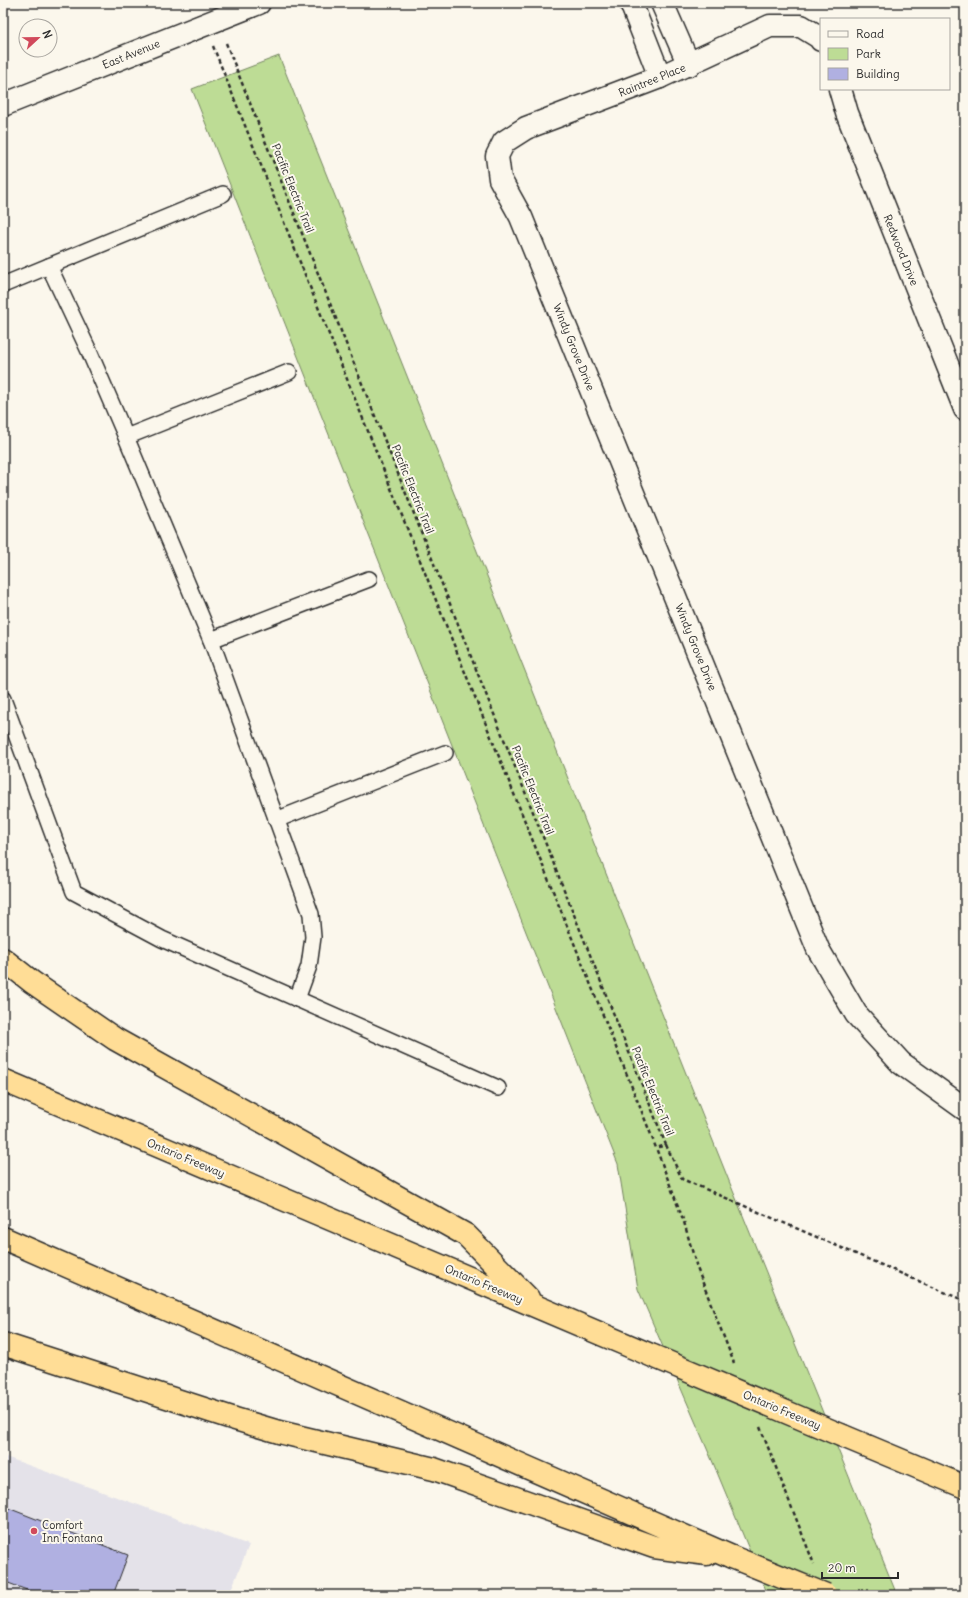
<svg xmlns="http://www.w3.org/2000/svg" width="968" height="1598" viewBox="0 0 968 1598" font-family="Delius,sans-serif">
	<rect width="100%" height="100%" fill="#fbf7ec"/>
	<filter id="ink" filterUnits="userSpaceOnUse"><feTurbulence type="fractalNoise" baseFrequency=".025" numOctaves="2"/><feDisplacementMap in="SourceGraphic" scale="8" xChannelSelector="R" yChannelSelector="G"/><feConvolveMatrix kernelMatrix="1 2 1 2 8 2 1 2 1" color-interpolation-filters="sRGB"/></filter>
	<g filter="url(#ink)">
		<path fill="#e4e2e9" d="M 3,1456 L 249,1545 L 229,1595 L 3,1595 Z"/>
		<path fill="#bddc95" stroke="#748460" d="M 279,56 L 731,1186 L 897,1595 L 768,1595 L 714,1465 L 638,1289 L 618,1164 L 192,89 Z"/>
		<path fill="#b0b0e1" stroke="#2b2b2b" d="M 3,1506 L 128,1555 L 113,1595 L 40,1595 L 3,1581 Z"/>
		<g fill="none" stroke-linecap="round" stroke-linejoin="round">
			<g stroke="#2b2b2b" stroke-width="18">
				<g id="lane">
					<path d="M 49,266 L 89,351 L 126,437 L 211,640 L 311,914 L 313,937 L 309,966 L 297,999"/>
					<path d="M 3,285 L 223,194"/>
					<path d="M 126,437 L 289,372"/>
					<path d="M 211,640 L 369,579"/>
					<path d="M 3,699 L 74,892 L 162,939 L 498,1088"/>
					<path d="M 276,820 L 445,753"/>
				</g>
			</g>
			<g stroke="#2b2b2b" stroke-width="25">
				<g id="street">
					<path d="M 631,3 L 660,77"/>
					<path d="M 662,3 L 689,65"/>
					<path d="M 821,40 L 819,37 L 801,26 L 770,26 L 660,77 L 526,128 L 504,142 L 497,156 L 500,179 L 521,217 L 818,949 L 856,1014 L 901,1063 L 965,1109"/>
					<path d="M 840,89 L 847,113 L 965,409"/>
				</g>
			</g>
			<g stroke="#2b2b2b" stroke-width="25">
				<path id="secondary" d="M 3,105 L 259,3"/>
			</g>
			<g stroke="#2b2b2b" stroke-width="25">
				<g id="highway">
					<path d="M 3,959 L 32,982 L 115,1039 L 466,1235 L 528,1298"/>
					<path d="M 3,1080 L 653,1356"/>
					<path d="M 3,1238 L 732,1557"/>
					<path d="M 3,1344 L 235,1419 L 279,1432 L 434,1469 L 654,1547 L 707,1554"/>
					<path d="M 843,1436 L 965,1487"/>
				</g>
			</g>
			<g stroke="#2b2b2b" stroke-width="2.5" stroke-dasharray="4 3" stroke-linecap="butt">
				<path d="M 226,43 L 666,1145 L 656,1148"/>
				<path d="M 213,46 L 650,1132 L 684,1222 L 697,1268 L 734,1363"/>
				<path d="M 666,1145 L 682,1179 L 965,1301"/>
				<path d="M 760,1427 L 814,1564"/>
			</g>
			<use href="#lane" stroke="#fbf7ec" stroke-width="15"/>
			<use href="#street" stroke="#fbf7ec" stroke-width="22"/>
			<use href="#secondary" stroke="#fbf7ec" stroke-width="22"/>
			<use href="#highway" stroke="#ffdd96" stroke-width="22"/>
			<g stroke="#2b2b2b" stroke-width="25" stroke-linecap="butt">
				<g id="highway-bridge">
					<path d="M 653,1356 L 843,1436"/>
					<path d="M 732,1557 L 826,1595"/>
				</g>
			</g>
			<use href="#highway-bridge" stroke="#ffdd96" stroke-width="22"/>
		</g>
	</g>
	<circle fill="#d1495b" stroke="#fbf7ec" stroke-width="1.5" cx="34" cy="1531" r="4"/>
	<g text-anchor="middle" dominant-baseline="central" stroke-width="4" stroke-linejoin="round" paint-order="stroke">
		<g font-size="11" fill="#2b2b2b" stroke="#fbf7ec">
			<text transform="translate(131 54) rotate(-22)">East Avenue</text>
			<text transform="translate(652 80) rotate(-22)">Raintree Place</text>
			<text transform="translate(293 188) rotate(68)">Pacific Electric Trail</text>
			<text transform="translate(901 250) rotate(68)">Redwood Drive</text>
			<text transform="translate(574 347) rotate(68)">Windy Grove Drive</text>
			<text transform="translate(413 489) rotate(68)">Pacific Electric Trail</text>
			<text transform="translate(696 647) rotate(68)">Windy Grove Drive</text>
			<text transform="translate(533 790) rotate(68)">Pacific Electric Trail</text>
			<text transform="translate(653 1091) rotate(68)">Pacific Electric Trail</text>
			<text transform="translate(186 1158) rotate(23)">Ontario Freeway</text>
			<text transform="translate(484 1284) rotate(23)">Ontario Freeway</text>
			<text transform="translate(782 1410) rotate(23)">Ontario Freeway</text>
		</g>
		<g font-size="11" fill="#2b2b2b" stroke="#fbf7ec" text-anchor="start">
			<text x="42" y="1525">Comfort<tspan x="42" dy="13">Inn Fontana</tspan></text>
		</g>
	</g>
	<rect width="968" height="1598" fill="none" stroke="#fbf7ec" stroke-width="16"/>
	<rect x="8" y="8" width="952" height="1582" fill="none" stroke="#2b2b2b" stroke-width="1.5" filter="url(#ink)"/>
	<rect x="820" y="18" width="130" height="72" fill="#fbf7ec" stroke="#a8a59f"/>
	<rect x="828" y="31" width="20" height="6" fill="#fbf7ec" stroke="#a8a59f"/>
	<text x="856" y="38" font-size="12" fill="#2b2b2b">Road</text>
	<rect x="828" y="48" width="20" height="12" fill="#bddc95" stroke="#a8a59f"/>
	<text x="856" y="58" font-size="12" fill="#2b2b2b">Park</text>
	<rect x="828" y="68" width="20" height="12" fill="#b0b0e1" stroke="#a8a59f"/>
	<text x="856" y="78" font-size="12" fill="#2b2b2b">Building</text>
	<g transform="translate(38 38) rotate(68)"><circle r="19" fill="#fbf7ec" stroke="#a8a59f"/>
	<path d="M0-3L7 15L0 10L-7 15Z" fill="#d1495b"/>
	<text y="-6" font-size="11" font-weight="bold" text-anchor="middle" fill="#2b2b2b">N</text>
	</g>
	<path d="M822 1572v6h76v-6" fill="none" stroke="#2b2b2b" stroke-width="2"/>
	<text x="828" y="1572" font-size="12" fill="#2b2b2b" stroke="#fbf7ec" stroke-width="3" paint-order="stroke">20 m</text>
</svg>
